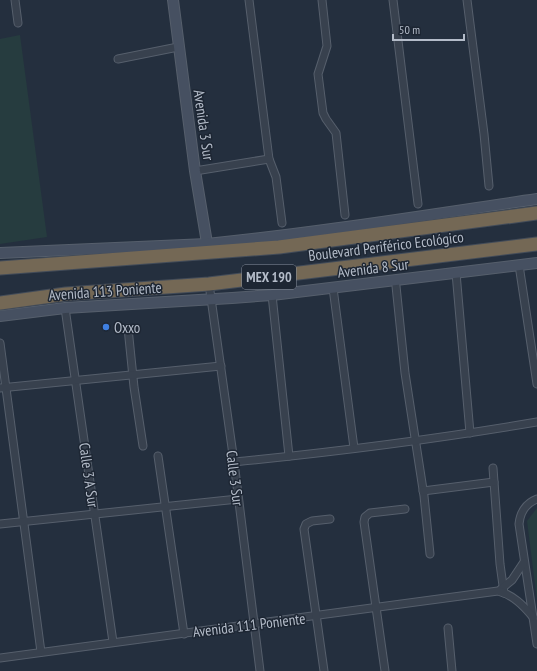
<svg xmlns="http://www.w3.org/2000/svg" width="537" height="671" viewBox="0 0 537 671" font-family="'PT Sans Narrow',sans-serif">
	<rect width="100%" height="100%" fill="#242f3e"/>
	<g fill="#263c3f">
		<path d="M 20,35 L 47,237 L 0,244 L 0,39 Z"/>
		<path d="M 537,508 L 537,600 L 527,521 Z"/>
	</g>
	<g fill="none" stroke-linecap="round" stroke-linejoin="round">
		<g stroke="#565f6c" stroke-width="9">
			<g id="street">
				<path d="M 15,0 L 18,23"/>
				<path d="M 249,0 L 269,159 L 276,177 L 282,223"/>
				<path d="M 322,0 L 327,46 L 318,74 L 323,113 L 326,119 L 336,133 L 345,215"/>
				<path d="M 393,0 L 418,204"/>
				<path d="M 467,0 L 484,134 L 489,186"/>
				<path d="M 118,59 L 178,47"/>
				<path d="M 195,171 L 269,159"/>
				<path d="M 519,265 L 537,384"/>
				<path d="M 456,273 L 470,433"/>
				<path d="M 209,284 L 234,462 L 260,671"/>
				<path d="M 396,286 L 405,373 L 424,496 L 430,554"/>
				<path d="M 333,288 L 354,448"/>
				<path d="M 272,295 L 289,456"/>
				<path d="M 65,308 L 113,642"/>
				<path d="M 128,328 L 134,387 L 143,446"/>
				<path d="M 0,343 L 41,652"/>
				<path d="M 0,388 L 221,366"/>
				<path d="M 158,456 L 184,634"/>
				<path d="M 234,462 C 335,452 437,439 537,422"/>
				<path d="M 493,468 L 500,564 L 504,593"/>
				<path d="M 423,491 L 494,482"/>
				<path d="M 537,499 C 526,503 520,513 519,524 L 537,644"/>
				<path d="M 0,524 L 238,499"/>
				<path d="M 501,589 L 512,580 L 524,562"/>
				<path d="M 448,628 L 452,671"/>
				<path d="M 0,658 L 498,591 C 513,595 523,605 533,617"/>
				<path d="M 324,671 L 304,529 L 306,524 L 312,521 L 330,519"/>
				<path d="M 385,671 L 364,522 L 365,517 L 370,513 L 405,509"/>
			</g>
		</g>
		<g stroke="#565f6c" stroke-width="12">
			<g id="secondary">
				<path d="M 173,0 L 195,171 L 208,249"/>
				<path d="M 0,253 L 207,244 C 317,233 427,215 537,199"/>
				<path d="M 0,316 L 65,308 L 232,298 L 272,295 L 537,263"/>
			</g>
		</g>
		<g stroke="#434c59" stroke-width="15">
			<g id="highway">
				<path d="M 0,268 L 279,247 L 537,213"/>
				<path d="M 0,303 L 66,294 L 209,284 L 537,244"/>
			</g>
		</g>
		<use href="#street" stroke="#38414e" stroke-width="7"/>
		<use href="#secondary" stroke="#465061" stroke-width="10"/>
		<use href="#highway" stroke="#746855" stroke-width="13"/>
	</g>
	<circle fill="#3f7fe0" stroke="#1d2633" stroke-width="1.5" cx="106" cy="327" r="4"/>
	<g text-anchor="middle" dominant-baseline="central" stroke-width="3" stroke-linejoin="round" paint-order="stroke">
		<rect fill="#1d2633" stroke="#878f9c" stroke-width="1" x="242" y="265" width="54" height="24" rx="3"/>
		<g font-size="14" font-weight="bold" fill="#b4bcc9">
			<text x="269" y="277">MEX 190</text>
		</g>
		<g font-size="15" fill="#b4bcc9" stroke="#1d2633">
			<text transform="translate(204 125) rotate(82)">Avenida 3 Sur</text>
			<text transform="translate(386 246) rotate(-7)">Boulevard Periférico Ecológico</text>
			<text transform="translate(373 268) rotate(-7)">Avenida 8 Sur</text>
			<text transform="translate(105 291) rotate(-4)">Avenida 113 Poniente</text>
			<text transform="translate(89 475) rotate(82)">Calle 3 A Sur</text>
			<text transform="translate(235 478) rotate(83)">Calle 3 Sur</text>
			<text transform="translate(249 625) rotate(-7)">Avenida 111 Poniente</text>
		</g>
		<g font-size="15" fill="#b4bcc9" stroke="#1d2633" text-anchor="start">
			<text x="114" y="327">Oxxo</text>
		</g>
	</g>
	<path d="M393 34v6h71v-6" fill="none" stroke="#b4bcc9" stroke-width="2"/>
	<text x="399" y="34" font-size="12" fill="#b4bcc9" stroke="#1d2633" stroke-width="3" paint-order="stroke">50 m</text>
</svg>
